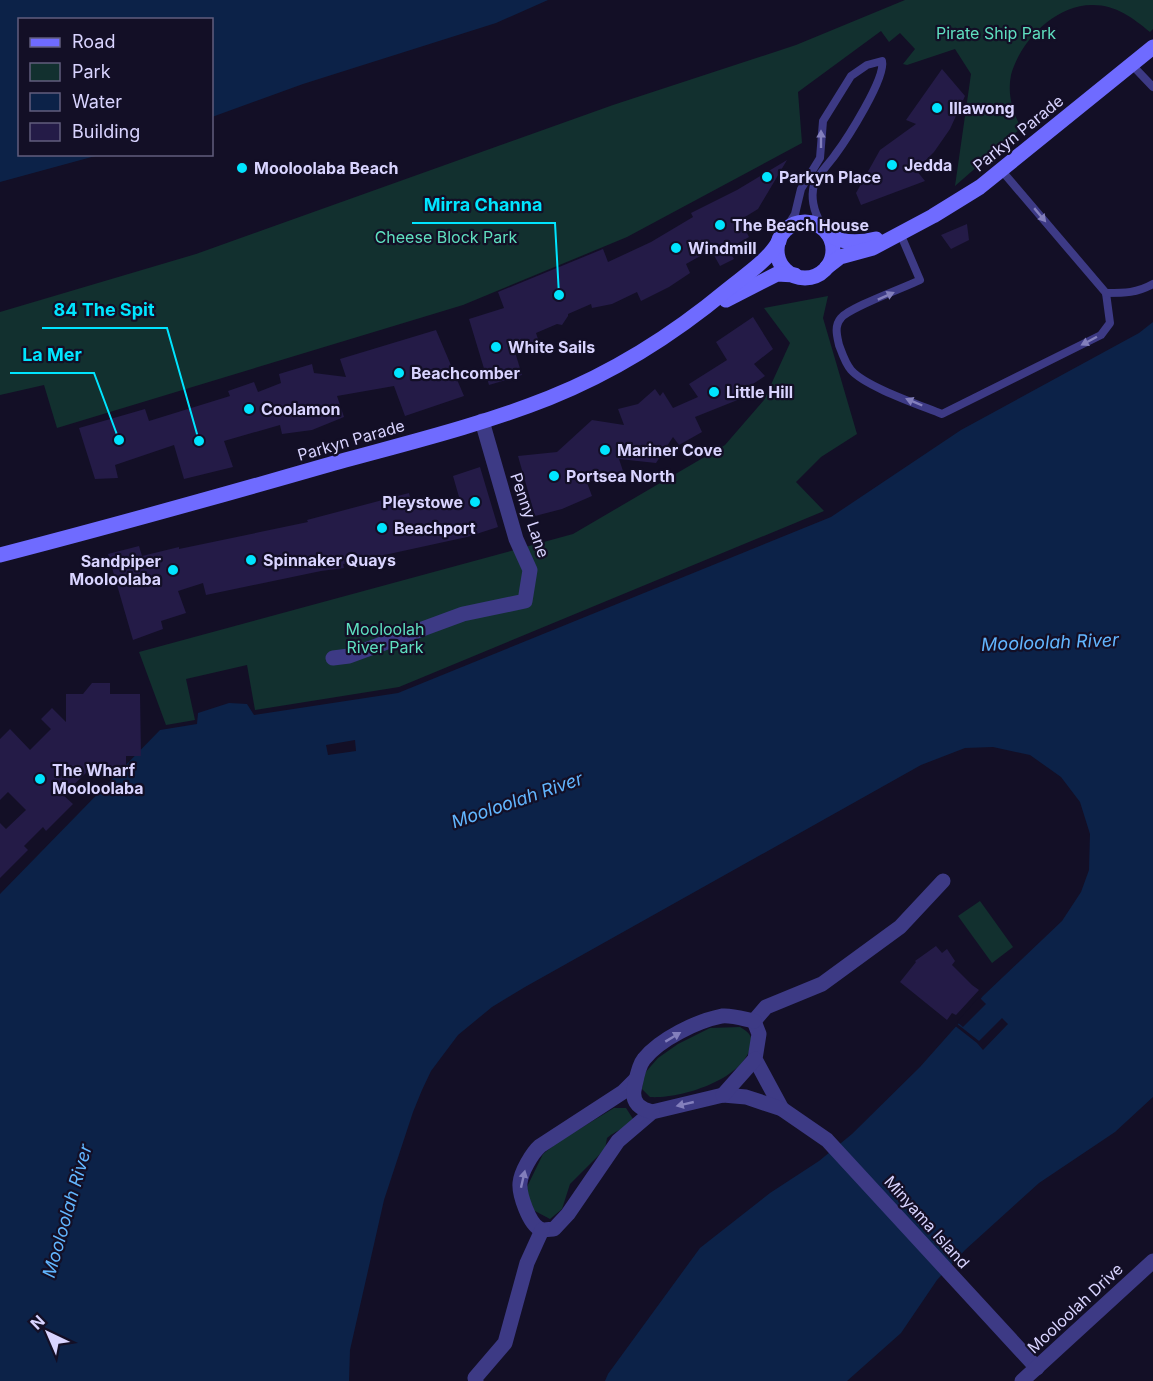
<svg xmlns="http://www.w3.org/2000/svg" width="1153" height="1381" viewBox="0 0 1153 1381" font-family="Inter,sans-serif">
	<rect width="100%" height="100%" fill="#130f26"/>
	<g fill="#12302f">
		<path d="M 905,0 L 1153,0 L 1153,29 L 1150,32 C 1133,18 1116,5 1093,5 C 1056,4 1020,41 1011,75 C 1007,95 1013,112 1021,128 L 955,186 L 971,74 L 955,49 L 907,65 L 903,64 L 915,49 L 900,33 L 889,42 L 881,31 L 798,92 L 802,143 L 627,237 L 463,305 L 57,428 L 44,385 L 0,395 L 0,312 L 196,254 L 613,105 L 796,45 Z"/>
		<path d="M 828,296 L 823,318 L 857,434 L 821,457 L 796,482 L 824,511 L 399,687 L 255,710 L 247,665 L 186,679 L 195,720 L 166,725 L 139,652 L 573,534 L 725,445 L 764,400 L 790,343 L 764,308 Z"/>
		<path d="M 980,901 L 1013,947 L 992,963 L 958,916 Z"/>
		<path d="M 740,1027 C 748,1032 753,1035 751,1045 C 744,1080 680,1099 650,1097 L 642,1089 L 644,1074 L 658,1058 L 678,1044 L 710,1028 Z"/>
		<path d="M 614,1108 L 626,1108 L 633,1119 C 622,1131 618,1129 607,1138 L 605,1149 L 570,1184 L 562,1209 L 550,1219 L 533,1210 L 526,1189 L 543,1154 L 558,1142 Z"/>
	</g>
	<g fill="#0c2248">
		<path d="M 0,0 L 548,0 L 496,23 L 303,84 L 212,117 L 212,20 L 20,20 L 20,154 L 99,155 L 0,182 Z"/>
		<path d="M 1153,322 L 1153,1097 L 1115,1132 L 1039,1183 L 965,1250 L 937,1280 L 901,1333 L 847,1381 L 605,1381 L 608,1374 L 700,1248 L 770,1193 L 819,1161 L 852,1134 L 920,1067 L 983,996 L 1062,921 L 1081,892 L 1089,870 L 1090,834 L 1080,802 L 1061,777 L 1030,755 L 993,747 L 965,748 L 921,765 L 525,987 L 492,1007 L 458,1035 L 431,1071 L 422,1090 L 413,1112 L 384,1200 L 350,1350 L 349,1381 L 0,1381 L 0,894 L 160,730 L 197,724 L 198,713 L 229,703 L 247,704 L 254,715 L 398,693 L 831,517 L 961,430 L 1139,333 Z"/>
	</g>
	<g fill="#130f26">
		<path d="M 355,740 L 356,751 L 328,755 L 326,745 Z"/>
		<path d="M 979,997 L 986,1004 L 963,1027 L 957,1022 Z"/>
		<path d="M 1002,1018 L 1008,1024 L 983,1050 L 977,1043 L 954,1025 L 956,1023 L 979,1041 Z"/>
	</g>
	<g fill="#241b47">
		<path d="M 942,69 L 965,96 L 950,129 L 934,152 L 916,170 L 925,181 L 861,205 L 856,193 L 880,150 L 916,124 L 906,120 Z"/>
		<path d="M 787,160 L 758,209 L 740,220 L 749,237 L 728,249 L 734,259 L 720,266 L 711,250 L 686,264 L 690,273 L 669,287 L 641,301 L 637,292 L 612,304 L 592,308 L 591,304 L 568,314 L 568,316 L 562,325 L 557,324 L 536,333 L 539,342 L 515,352 L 522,375 L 489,385 L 469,319 L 504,308 L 498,292 L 603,249 L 608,262 L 651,242 L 693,217 L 691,213 L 737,190 Z"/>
		<path d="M 967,224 L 969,240 L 951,249 L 941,235 Z"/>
		<path d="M 753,317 L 773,349 L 754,364 L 765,376 L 736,395 L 740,399 L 695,417 L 702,432 L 679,445 L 673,437 L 656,463 L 619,459 L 624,474 L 614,484 L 586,480 L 592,496 L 562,509 L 535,516 L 518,456 L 557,452 L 592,420 L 624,425 L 618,409 L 638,404 L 655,389 L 660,396 L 663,392 L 673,408 L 698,397 L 689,384 L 727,360 L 716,342 Z"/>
		<path d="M 436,330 L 464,396 L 405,416 L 394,386 L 337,396 L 344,417 L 312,430 L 282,434 L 280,425 L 224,441 L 233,467 L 184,479 L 174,445 L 115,465 L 118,478 L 95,479 L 79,428 L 145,409 L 149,421 L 230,396 L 228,391 L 254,382 L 258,392 L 281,383 L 279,374 L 312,364 L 314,373 L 346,377 L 340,359 Z"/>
		<path d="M 480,467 L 498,527 L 467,537 L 343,564 L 344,568 L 321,571 L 206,595 L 203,583 L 178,591 L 186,613 L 161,621 L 163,629 L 133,640 L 108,554 L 139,546 L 142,556 L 179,547 L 179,549 L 308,522 L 307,520 L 409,493 L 413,510 L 459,497 L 453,476 Z"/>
		<path d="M 92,683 L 110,683 L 110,694 L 140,694 L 141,756 L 126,756 L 126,768 L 88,771 L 63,795 L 73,804 L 46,831 L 43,827 L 24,846 L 28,850 L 0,878 L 0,823 L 6,829 L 26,810 L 8,792 L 0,800 L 0,739 L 10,729 L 30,750 L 51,729 L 41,719 L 52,708 L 66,722 L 66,694 L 83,694 Z"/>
		<path d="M 936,946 L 942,953 L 947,949 L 955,961 L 952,965 L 972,985 L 979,990 L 956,1015 L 952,1013 L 947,1020 L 900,982 L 916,962 L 915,961 Z"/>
	</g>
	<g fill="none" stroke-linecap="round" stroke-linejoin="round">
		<g stroke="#3d3a85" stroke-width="8">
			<path d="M 1132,65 L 1153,87"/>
			<path d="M 785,230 L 795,214 L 801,189 L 820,158 L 823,121 L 851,76 L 867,65 L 882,61 C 886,78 847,139 835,155 C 828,165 814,178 813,190 C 811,204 817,218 824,229"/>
			<path d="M 900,233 L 920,280 C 904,288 850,307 841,318 C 834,326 837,336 839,345 C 842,353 845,363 851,370 C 866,387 920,405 942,414 L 1101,335 L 1110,323 L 1106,293 L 1002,171"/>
			<path d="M 1106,293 C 1125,293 1137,293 1153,284"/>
		</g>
		<g stroke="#3d3a85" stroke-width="15">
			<path d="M 333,658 L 349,656 L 463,614 L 525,601 L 530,570 L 516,539 L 482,421"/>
			<path d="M 754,1021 L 766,1007 L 822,984 L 900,927 L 943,881"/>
			<path d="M 754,1021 L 759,1034 L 755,1059 L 782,1109"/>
			<path d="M 636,1079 L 623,1092 L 540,1146 C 532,1153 521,1172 520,1183 C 519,1194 529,1224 540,1229 C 544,1231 550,1229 554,1229 L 568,1214 L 618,1141 L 652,1112 L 723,1095 L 746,1097 L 782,1109 L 827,1140 L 1037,1368"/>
			<path d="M 723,1095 L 755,1059"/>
			<path d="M 652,1112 C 641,1109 632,1104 634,1090 C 636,1081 638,1066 644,1059 C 660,1039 697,1021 722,1016 C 732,1015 744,1019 754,1021"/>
			<path d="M 476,1381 L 475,1378 L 505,1343 L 527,1263 L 542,1230"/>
			<path d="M 1022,1381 L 1153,1261"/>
		</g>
		<g stroke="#6f6bff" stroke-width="15">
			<circle cx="805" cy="250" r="28"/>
			<path d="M 828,234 C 842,244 860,243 876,239"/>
			<path d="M 827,267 L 840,257 L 873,248 L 933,216 L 980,187 L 1153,47"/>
			<path d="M 726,300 L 777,274 L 795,275"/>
			<path d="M 0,555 C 108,527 216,497 324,466 C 399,445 476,427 549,398 C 614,372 674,334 727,290 C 744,276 769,260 779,241"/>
		</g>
	</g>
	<defs><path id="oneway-solid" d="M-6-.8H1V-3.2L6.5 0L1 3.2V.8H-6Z" transform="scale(1.5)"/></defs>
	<g fill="#837fbc">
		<use href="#oneway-solid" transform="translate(821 139) rotate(-90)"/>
		<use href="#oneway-solid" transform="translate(1040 215) rotate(50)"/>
		<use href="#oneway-solid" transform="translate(886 296) rotate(-24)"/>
		<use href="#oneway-solid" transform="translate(1089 341) rotate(152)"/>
		<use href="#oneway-solid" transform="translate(914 402) rotate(-157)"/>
		<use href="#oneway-solid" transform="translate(673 1037) rotate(-31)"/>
		<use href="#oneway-solid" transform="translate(685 1104) rotate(167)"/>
		<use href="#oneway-solid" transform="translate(523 1179) rotate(-77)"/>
	</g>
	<g fill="#00e5ff" stroke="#130f26" stroke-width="2">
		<circle cx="937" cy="108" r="6"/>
		<circle cx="892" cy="165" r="6"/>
		<circle cx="242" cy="168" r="6"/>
		<circle cx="767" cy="177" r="6"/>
		<circle cx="720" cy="225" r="6"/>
		<circle cx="676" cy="248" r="6"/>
		<circle cx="496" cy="347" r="6"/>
		<circle cx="399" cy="373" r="6"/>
		<circle cx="714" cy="392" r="6"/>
		<circle cx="249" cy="409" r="6"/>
		<circle cx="605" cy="450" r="6"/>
		<circle cx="554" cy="476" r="6"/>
		<circle cx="475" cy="502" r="6"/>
		<circle cx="382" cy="528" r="6"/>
		<circle cx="251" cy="560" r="6"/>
		<circle cx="173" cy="570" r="6"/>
		<circle cx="40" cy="779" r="6"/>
	</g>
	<g text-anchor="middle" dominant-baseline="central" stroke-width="4.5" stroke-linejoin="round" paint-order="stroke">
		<g font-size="16" fill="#5fe0c0" stroke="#130f26">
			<text x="996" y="33">Pirate Ship Park</text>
			<text x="446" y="237">Cheese Block Park</text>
			<text x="385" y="629">Mooloolah<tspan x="385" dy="18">River Park</tspan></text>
		</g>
		<g font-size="16" font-weight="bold" fill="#d9d4ff" stroke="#130f26" text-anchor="start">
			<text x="949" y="108">Illawong</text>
			<text x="904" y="165">Jedda</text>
			<text x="254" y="168">Mooloolaba Beach</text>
			<text x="779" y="177">Parkyn Place</text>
			<text x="732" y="225">The Beach House</text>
			<text x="688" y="248">Windmill</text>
			<text x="508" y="347">White Sails</text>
			<text x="411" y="373">Beachcomber</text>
			<text x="726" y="392">Little Hill</text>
			<text x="261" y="409">Coolamon</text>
			<text x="617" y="450">Mariner Cove</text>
			<text x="566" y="476">Portsea North</text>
			<text x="463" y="502" text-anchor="end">Pleystowe</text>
			<text x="394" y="528">Beachport</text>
			<text x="263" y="560">Spinnaker Quays</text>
			<text x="161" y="561" text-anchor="end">Sandpiper<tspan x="161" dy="18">Mooloolaba</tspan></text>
			<text x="52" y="770">The Wharf<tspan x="52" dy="18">Mooloolaba</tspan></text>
		</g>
		<g font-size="16" fill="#d9d4ff" stroke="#130f26">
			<text transform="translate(1018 133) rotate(-39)">Parkyn Parade</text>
			<text transform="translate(351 440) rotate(-16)">Parkyn Parade</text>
			<text transform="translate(530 515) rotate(71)">Penny Lane</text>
			<text transform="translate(927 1222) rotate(48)">Minyama Island</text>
			<text transform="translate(1075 1308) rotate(-43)">Mooloolah Drive</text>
		</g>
		<g font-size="18" font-style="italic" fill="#62b6ff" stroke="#130f26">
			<text transform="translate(1050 642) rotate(-2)">Mooloolah River</text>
			<text transform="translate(517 800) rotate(-19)">Mooloolah River</text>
			<text transform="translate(67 1211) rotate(-74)">Mooloolah River</text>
		</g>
	</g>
	<path fill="none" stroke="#00e5ff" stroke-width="2" d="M559 295L555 223H412M199 441L167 328H42M119 440L94 373H10"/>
	<g fill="#00e5ff" stroke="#130f26" stroke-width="2">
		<circle cx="559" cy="295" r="6"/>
		<circle cx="199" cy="441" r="6"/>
		<circle cx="119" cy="440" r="6"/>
	</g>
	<g font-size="18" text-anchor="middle" font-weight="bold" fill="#00e5ff" stroke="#130f26" stroke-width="4.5" stroke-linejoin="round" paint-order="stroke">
		<text x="483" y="211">Mirra Channa</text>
		<text x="104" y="316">84 The Spit</text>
		<text x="52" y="361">La Mer</text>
	</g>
	<rect x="18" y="18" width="195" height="138" fill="#130f26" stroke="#625e7d" stroke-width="1.5"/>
	<rect x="30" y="38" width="30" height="9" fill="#6f6bff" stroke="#625e7d" stroke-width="1.5"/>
	<text x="72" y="48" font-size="18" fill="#d9d4ff">Road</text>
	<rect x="30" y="63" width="30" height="18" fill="#12302f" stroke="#625e7d" stroke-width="1.5"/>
	<text x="72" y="78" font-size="18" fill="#d9d4ff">Park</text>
	<rect x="30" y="93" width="30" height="18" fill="#0c2248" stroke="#625e7d" stroke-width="1.5"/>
	<text x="72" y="108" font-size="18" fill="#d9d4ff">Water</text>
	<rect x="30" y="123" width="30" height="18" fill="#241b47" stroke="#625e7d" stroke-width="1.5"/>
	<text x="72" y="138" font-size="18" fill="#d9d4ff">Building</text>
	<g transform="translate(48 1333) rotate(316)" stroke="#130f26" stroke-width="4.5" paint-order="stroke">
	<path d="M0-4.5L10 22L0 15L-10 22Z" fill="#d9d4ff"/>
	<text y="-9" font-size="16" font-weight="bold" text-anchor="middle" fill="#d9d4ff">N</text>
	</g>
</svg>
